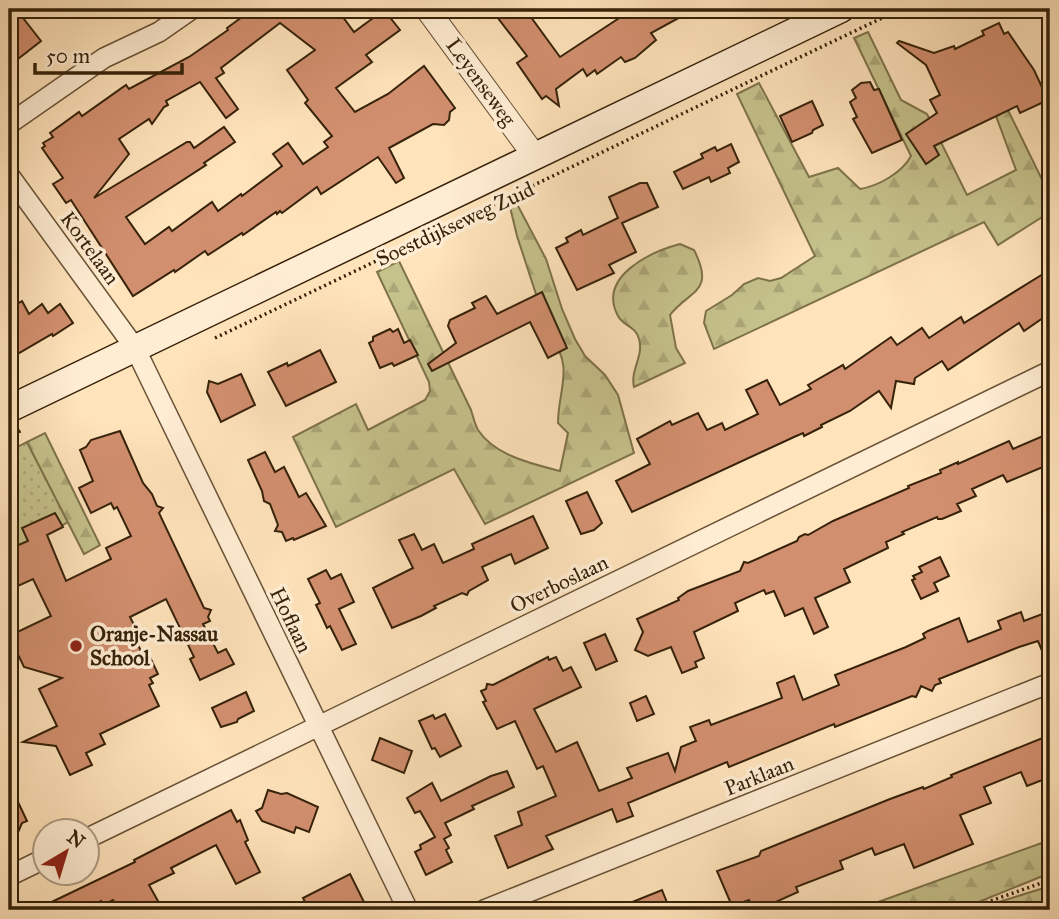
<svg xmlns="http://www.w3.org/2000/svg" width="1059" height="919" viewBox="0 0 1059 919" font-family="'IM FELL Great Primer',serif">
	<defs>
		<pattern id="grass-dots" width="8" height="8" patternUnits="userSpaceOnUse" patternTransform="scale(1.75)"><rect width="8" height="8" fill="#c6c28c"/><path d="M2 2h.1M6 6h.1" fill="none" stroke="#aba677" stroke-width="1.8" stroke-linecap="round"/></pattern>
		<pattern id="forest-firs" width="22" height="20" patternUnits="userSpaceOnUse" patternTransform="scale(1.75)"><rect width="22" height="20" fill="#c6c28c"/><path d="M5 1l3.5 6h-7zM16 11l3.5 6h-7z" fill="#aba677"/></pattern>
	</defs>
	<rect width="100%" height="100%" fill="#ffe3bb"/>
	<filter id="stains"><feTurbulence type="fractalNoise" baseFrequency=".00286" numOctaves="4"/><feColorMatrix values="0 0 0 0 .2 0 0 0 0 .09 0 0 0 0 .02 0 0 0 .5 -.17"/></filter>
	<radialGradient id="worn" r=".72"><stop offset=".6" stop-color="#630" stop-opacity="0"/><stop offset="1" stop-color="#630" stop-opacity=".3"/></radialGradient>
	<path fill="url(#grass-dots)" stroke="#7e724a" stroke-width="2" d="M 27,442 L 68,522 L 9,555 L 9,451 Z"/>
	<g fill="url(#forest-firs)" stroke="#7e724a" stroke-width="2">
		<path d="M 868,32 L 901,100 L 927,114 L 967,195 L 1016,170 L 996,116 L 1008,110 L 1050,196 L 1050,212 L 998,245 L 984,222 L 714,349 L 704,323 L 706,311 L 732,295 L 744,284 L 758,278 L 770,281 L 781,278 L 815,256 L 737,94 L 759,83 L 809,177 L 838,168 L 860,189 C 878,186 902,173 911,156 L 854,38 Z"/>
		<path d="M 517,204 L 546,259 L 562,309 L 575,339 L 585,356 L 605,375 L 618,395 L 634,453 L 485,524 L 454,469 L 336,527 L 293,437 L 356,404 L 368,430 L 425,400 L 430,391 L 429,382 L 377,272 L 399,261 L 471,410 C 473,416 475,425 478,430 C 495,456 533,464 560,471 L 568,433 L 558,423 C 558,390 575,366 550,337 L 517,236 L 510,207 Z"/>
		<path d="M 680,244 L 694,250 C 716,293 689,290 670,315 L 676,348 L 685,363 L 634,387 C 630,370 644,356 639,339 C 636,326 623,326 618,316 C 597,277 650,252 680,244 Z"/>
		<path d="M 45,433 L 100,545 L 84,554 L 27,442 Z"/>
		<path d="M 1050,840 L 1050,873 L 959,910 L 856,910 Z"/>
		<path d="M 1050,886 L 1050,910 L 973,910 Z"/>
	</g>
	<g fill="#d28f6f" stroke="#352209" stroke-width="2" fill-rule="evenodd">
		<path d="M 9,9 L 16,9 L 41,41 L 9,66 Z"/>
		<path d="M 253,9 L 337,9 L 354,32 L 384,10 L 400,30 L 366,55 L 372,62 L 336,88 L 355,112 L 388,94 L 424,66 L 455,108 L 450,112 L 449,120 L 444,125 L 433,124 L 389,148 L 404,178 L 396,183 L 378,157 L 321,194 L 317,187 L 282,213 L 280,211 L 277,214 L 276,212 L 243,235 L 242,233 L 208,255 L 205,251 L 175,272 L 174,270 L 133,296 L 71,200 L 66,203 L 53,184 L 63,178 L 42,148 L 45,146 L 43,143 L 53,137 L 50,133 L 79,112 L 82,116 L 126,85 L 129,89 L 189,57 L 228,30 L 227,28 ZM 280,23 L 315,50 L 287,70 L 308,100 L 305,103 L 332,136 L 324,142 L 328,147 L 303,164 L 288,143 L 273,154 L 282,166 L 242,196 L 241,194 L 218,211 L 212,202 L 172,231 L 169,227 L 145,244 L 126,217 L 206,165 L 204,163 L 235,142 L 224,127 L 194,148 L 190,142 L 187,142 L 94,198 L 129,154 L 119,139 L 149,119 L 152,124 L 164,107 L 168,105 L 166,101 L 200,82 L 226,118 L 238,109 L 216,78 L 224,73 L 221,68 Z"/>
		<path d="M 491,9 L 525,9 L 560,57 L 633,9 L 695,9 L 651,33 L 656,40 L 635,58 L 625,62 L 621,57 L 597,74 L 595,70 L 587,76 L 583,69 L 556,89 L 559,106 L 546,96 L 542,99 L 517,63 L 527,56 Z"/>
		<path d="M 999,23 L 1004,34 L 1008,32 L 1034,70 L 1048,100 L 1020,113 L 1017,106 L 934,146 L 939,155 L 926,164 L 906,134 L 937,113 L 930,100 L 940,95 L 926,65 L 897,43 L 899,41 L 934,53 L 954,46 L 955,49 L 984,35 L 982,31 Z"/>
		<path d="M 870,82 L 874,90 L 879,89 L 902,140 L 872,153 L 853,119 L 857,117 L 850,102 L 856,98 L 852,90 L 861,83 Z"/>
		<path d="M 812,101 L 823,125 L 813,130 L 812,133 L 792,142 L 780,116 Z"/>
		<path d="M 731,144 L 739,162 L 728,168 L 730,173 L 711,182 L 709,177 L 683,189 L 674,172 L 703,158 L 701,154 L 715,147 L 717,151 Z"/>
		<path d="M 640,183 L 647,183 L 658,207 L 622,223 L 636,252 L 609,265 L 614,273 L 577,290 L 556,248 L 568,242 L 566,238 L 581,230 L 583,235 L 618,218 L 609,197 Z"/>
		<path d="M 1043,274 L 1050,285 L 1050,313 L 1024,331 L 1019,323 L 948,370 L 942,361 L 915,378 L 914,384 L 896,381 L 891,408 L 879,391 L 850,411 L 821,425 L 822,427 L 804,436 L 803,433 L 794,437 L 632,512 L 616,481 L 650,464 L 637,439 L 670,421 L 672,425 L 698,413 L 707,430 L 722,423 L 725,430 L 758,414 L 746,390 L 767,380 L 780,405 L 811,389 L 808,385 L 843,365 L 845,369 L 891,337 L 897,345 L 922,328 L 929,338 L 961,317 L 964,323 Z"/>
		<path d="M 542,292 L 567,348 L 548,358 L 530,322 L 432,371 L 428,364 L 456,343 L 448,326 L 450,320 L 475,308 L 472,303 L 486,296 L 497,314 Z"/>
		<path d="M 22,301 L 29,314 L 42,304 L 48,313 L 60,304 L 73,323 L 53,336 L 52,334 L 14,356 L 9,346 L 9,308 Z"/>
		<path d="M 390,329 L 393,332 L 398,329 L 404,343 L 410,340 L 418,355 L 394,366 L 392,363 L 380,368 L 369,343 L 373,341 L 373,337 Z"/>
		<path d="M 320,350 L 336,382 L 286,406 L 268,372 L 287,363 L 288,366 Z"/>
		<path d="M 241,374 L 255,405 L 221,422 L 207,392 L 209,381 L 218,384 Z"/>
		<path d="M 120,431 L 143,483 L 152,494 L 157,506 L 163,508 L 159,513 L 204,608 L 211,610 L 208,617 L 210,621 L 203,624 L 218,653 L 226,649 L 234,664 L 200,680 L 190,659 L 194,657 L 166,599 L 130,617 L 135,627 L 130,629 L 144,657 L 149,655 L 158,674 L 150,678 L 153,683 L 149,685 L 159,706 L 100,734 L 105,744 L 86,753 L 92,765 L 70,775 L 56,746 L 23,742 L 57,726 L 39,689 L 62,678 L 24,667 L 9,636 L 51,616 L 33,579 L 9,590 L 9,549 L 28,541 L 22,528 L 55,513 L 63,527 L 47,535 L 66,581 L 111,559 L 106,548 L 131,536 L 117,507 L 114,509 L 111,503 L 91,513 L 79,488 L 93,481 L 80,450 L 86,447 L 91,440 Z"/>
		<path d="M 1050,433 L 1050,464 L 1007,482 L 1003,475 L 972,489 L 976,496 L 957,504 L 961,511 L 942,519 L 938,519 L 937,517 L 902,532 L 904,534 L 886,542 L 888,548 L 844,569 L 850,582 L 815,598 L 828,627 L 814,634 L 803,608 L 785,616 L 774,591 L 766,594 L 764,590 L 735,603 L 738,611 L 694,632 L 704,658 L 695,662 L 697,667 L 682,673 L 671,647 L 648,656 L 635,650 L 643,632 L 637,619 L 679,600 L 678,598 L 688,591 L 740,571 L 744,562 L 748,563 L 797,541 L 799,537 L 805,534 L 808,535 L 833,521 L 909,488 L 908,486 L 941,473 L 940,470 L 958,462 L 958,464 L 1009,441 L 1013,449 Z"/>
		<path d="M 265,452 L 275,472 L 284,467 L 299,497 L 306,493 L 326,526 L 294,540 L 293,538 L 286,541 L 282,532 L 275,531 L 278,525 L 270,504 L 264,501 L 262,491 L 248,460 Z"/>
		<path d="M 587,492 L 602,523 L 594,530 L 581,534 L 566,501 Z"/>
		<path d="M 533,516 L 548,548 L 515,564 L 511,554 L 482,567 L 488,580 L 469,591 L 467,595 L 462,593 L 434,606 L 436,608 L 421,616 L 392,628 L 373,588 L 413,568 L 399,540 L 414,534 L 422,550 L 434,544 L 443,563 L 474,549 L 472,544 Z"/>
		<path d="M 940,557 L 949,576 L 934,583 L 938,591 L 921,599 L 912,580 L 915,579 L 913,576 L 922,572 L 919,567 Z"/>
		<path d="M 326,570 L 331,579 L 341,574 L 354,602 L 339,609 L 356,644 L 342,650 L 330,626 L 327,628 L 322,617 L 316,605 L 320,603 L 308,579 Z"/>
		<path d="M 1021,612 L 1024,621 L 1045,613 L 1050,624 L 1050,670 L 1038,641 L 1019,647 L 939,679 L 941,683 L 935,685 L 932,691 L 921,686 L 916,697 L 912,696 L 835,727 L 834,724 L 729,767 L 727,762 L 628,803 L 633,816 L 617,822 L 612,809 L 546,836 L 553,849 L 508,868 L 495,836 L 522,825 L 518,812 L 556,796 L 543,766 L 537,769 L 515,721 L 497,729 L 483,702 L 486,701 L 481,691 L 486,689 L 487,684 L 493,685 L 548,657 L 549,660 L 556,657 L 563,671 L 571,667 L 581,687 L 534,709 L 556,752 L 577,742 L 599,791 L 632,778 L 627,768 L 668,753 L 675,771 L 681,747 L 696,741 L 690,727 L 709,720 L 711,725 L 782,698 L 777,683 L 794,676 L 803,700 L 839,685 L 835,675 L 906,647 L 925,638 L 923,634 L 928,631 L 959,618 L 968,642 L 1001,629 L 998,621 Z"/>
		<path d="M 605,634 L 617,661 L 596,670 L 584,643 Z"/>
		<path d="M 246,692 L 254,711 L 238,719 L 237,722 L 221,727 L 212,708 Z"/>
		<path d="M 646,696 L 654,714 L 637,721 L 630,703 Z"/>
		<path d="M 445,714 L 461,746 L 440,757 L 435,748 L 432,749 L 419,721 L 433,715 L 435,719 Z"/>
		<path d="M 1050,735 L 1050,777 L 1027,786 L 1021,772 L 984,787 L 991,803 L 960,815 L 973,844 L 914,868 L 904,844 L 875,855 L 872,848 L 840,861 L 843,869 L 796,887 L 798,892 L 758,910 L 753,910 L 749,900 L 732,906 L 717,871 L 759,856 L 761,851 L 890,799 L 923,787 L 924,789 L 952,777 L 951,775 Z"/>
		<path d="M 380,738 L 412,751 L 404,773 L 372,760 Z"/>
		<path d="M 507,771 L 514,787 L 472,806 L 474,809 L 445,823 L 451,835 L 444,839 L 449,848 L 446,850 L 452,862 L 426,875 L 415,852 L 421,849 L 420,845 L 435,837 L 420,811 L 415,813 L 407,798 L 432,783 L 441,801 L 491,776 Z"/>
		<path d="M 9,783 L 27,821 L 22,823 L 9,853 Z"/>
		<path d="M 268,790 L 281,794 L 287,793 L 318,807 L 309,832 L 296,827 L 294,833 L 262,821 L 256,811 L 262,808 Z"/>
		<path d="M 231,810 L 237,822 L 240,820 L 248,840 L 245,842 L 260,872 L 236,884 L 216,845 L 171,868 L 174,873 L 149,885 L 163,910 L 119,910 L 113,900 L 103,905 L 101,901 L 82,910 L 35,910 L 135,862 L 134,860 Z"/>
		<path d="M 350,874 L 368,910 L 309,910 L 303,898 Z"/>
		<path d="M 662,890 L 670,910 L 615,910 L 615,909 Z"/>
	</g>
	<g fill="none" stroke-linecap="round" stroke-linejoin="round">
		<g stroke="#685236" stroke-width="22">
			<g id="minor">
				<path d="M 9,124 L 104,58 L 159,32 L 192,9"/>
				<path d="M 9,175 L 135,348 L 408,910"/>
				<path d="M 88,838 L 1050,371"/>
				<path d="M 9,876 L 46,858"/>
				<path d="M 484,910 L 1050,683"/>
			</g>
		</g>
		<g stroke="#685236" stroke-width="25">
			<path id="tertiary" d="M 427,9 L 534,155"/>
		</g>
		<g stroke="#352209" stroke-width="29">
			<path id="secondary" d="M 9,409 L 841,9"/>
		</g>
		<g stroke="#352209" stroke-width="3.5" stroke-dasharray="2 3.5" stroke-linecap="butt">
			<path d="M 215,338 C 444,229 672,118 901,9"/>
			<path d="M 9,437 L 22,430"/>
			<path d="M 965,910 L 1050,880"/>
		</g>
		<use href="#minor" stroke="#ffedd3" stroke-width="19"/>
		<use href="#tertiary" stroke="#ffedd3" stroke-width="23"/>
		<use href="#secondary" stroke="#ffedd3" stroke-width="26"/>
	</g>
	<circle fill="#8f2418" stroke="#ffedd3" stroke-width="2.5" cx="76" cy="646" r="7"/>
	<g text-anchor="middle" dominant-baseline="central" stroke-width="7" stroke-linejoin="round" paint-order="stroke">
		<g font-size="21" fill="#352209" stroke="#ffedd3">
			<text transform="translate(481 82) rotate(54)">Leyenseweg</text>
			<text transform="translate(455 224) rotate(-25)">Soestdijkseweg Zuid</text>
			<text transform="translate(90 248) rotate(54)">Kortelaan</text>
			<text transform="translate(559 584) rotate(-26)">Overboslaan</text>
			<text transform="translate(291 620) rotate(64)">Hoflaan</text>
			<text transform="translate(759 776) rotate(-22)">Parklaan</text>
		</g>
		<g font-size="21" font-weight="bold" fill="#352209" stroke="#ffedd3" text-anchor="start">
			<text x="90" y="634">Oranje-Nassau<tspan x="90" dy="24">School</tspan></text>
		</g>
	</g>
	<rect width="1059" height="919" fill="none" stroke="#ffe3bb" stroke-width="35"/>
	<rect x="10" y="10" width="1038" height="898" fill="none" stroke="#352209" stroke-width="3.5"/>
	<rect x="18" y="18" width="1024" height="884" fill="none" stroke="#352209" stroke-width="2"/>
	<g transform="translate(66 852) rotate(38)"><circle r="33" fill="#ffedd3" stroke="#ae9c82" stroke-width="2"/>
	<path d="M0-5L12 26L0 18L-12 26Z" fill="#8f2418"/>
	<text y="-10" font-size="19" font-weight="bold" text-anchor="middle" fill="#352209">N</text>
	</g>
	<path d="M35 63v10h147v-10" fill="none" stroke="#352209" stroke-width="3.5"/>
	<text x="46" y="63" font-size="21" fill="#352209" stroke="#ffedd3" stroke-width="5" paint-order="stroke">50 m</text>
	<rect width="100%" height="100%" filter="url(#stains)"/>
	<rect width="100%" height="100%" fill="url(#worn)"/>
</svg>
